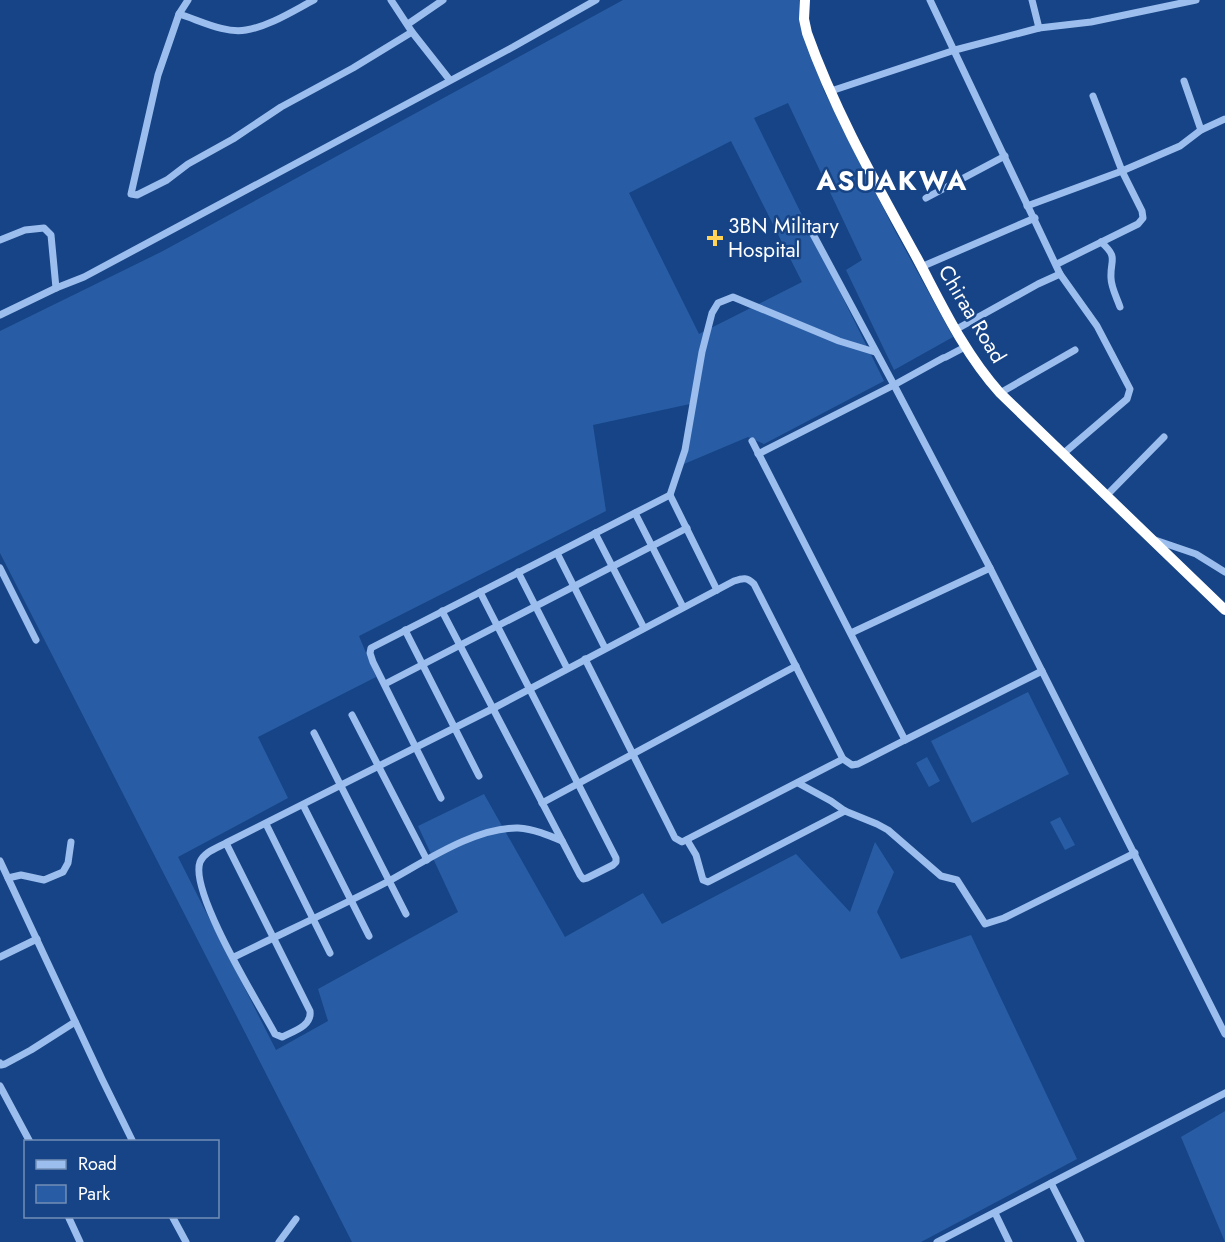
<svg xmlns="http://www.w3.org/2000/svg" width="1225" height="1242" viewBox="0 0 1225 1242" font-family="Jost,sans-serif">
	<rect width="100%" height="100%" fill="#164486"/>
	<g fill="#285da5" fill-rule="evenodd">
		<path d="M 623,0 L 805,0 L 803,32 L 824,91 L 894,229 L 953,337 L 894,370 L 846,270 L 862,260 L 788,103 L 754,118 L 884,381 L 764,444 L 748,437 L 684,464 L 690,404 L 593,425 L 606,511 L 359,636 L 376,677 L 258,737 L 288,798 L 178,857 L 276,1050 L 328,1021 L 318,989 L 458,912 L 418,826 L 484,794 L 565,937 L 643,893 L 662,924 L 796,854 L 850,912 L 875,842 L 894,872 L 877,912 L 901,959 L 971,935 L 1077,1159 L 921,1242 L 352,1242 L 0,553 L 0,331 L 161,252 ZM 731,141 L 802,282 L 699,334 L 629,193 Z"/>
		<path d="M 1028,692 L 1069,774 L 972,823 L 931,741 Z"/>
		<path d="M 927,757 L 940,781 L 929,787 L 916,763 Z"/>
		<path d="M 1060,817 L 1075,845 L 1065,850 L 1050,822 Z"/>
		<path d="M 1225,1111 L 1225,1242 L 1181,1137 Z"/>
	</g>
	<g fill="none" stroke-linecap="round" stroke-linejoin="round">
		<g stroke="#9bbeee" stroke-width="7">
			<path d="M 188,0 L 179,14 L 158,75 L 131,194 L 137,195 L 167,180 L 188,164 L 233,139 L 281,107 L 353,68 L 412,32"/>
			<path d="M 391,0 L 412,32 L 449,79"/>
			<path d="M 930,0 L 1060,274 L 1097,326 L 1130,389 L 1127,399 L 1064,453"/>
			<path d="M 1032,0 L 1039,28"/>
			<path d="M 179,14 C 199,20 225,34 246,30 C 270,26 293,11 314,0"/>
			<path d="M 408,24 L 443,0"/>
			<path d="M 1184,81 L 1201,130"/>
			<path d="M 831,91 L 955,50 L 1039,28 L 1091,22 L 1196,0"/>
			<path d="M 1093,96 L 1122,171 L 1180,146 L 1201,130 L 1225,119"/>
			<path d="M 926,198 L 1005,156"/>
			<path d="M 1027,206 L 1122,171 L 1142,211 L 1143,218 L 1138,224 L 1057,264"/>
			<path d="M 0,240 L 25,230 L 44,228 L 51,235 L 56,288"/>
			<path d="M 1101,242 C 1119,258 1110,259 1111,278 C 1111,287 1117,298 1120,307"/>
			<path d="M 921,267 L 1035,218"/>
			<path d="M 0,315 L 56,288 L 84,277 L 513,47 L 596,0"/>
			<path d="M 955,330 L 1038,284 L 1060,274"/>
			<path d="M 946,357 L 965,347"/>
			<path d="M 943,358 L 894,385 L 990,568 L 1225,1034"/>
			<path d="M 1000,393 L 1075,350"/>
			<path d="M 752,441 L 905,740 L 1042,671"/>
			<path d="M 758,454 L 894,385 L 807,223"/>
			<path d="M 670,495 L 717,590"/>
			<path d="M 1107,495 L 1164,437"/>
			<path d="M 635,513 L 683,607"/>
			<path d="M 595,533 L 644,628"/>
			<path d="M 1155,540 L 1196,554 L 1225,572"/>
			<path d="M 557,553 L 605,648"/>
			<path d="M 0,568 L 36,640"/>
			<path d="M 518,572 L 567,668"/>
			<path d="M 442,611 L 580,875 L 583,879 L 587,878 L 613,865 L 616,862 L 616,858 L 480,592"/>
			<path d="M 405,630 L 479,776"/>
			<path d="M 851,633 L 990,568"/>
			<path d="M 585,659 L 670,828 L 675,838 L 682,842 L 843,759"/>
			<path d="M 385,684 L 687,528"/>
			<path d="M 352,715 L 427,860"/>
			<path d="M 314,733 L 406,914"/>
			<path d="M 798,783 L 831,801 L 845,811 L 877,824 L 888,830 L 941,876 L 957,880 L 985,924 L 1004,918 L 1135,853"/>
			<path d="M 441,798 L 373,662 L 370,653 L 371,648 L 670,495 L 685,450 L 702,352 L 712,313 L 718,303 L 733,297 L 839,341 L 875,352"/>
			<path d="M 542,803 L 796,666"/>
			<path d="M 303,805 L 369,936"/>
			<path d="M 266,824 L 330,953"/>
			<path d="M 687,840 L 696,855 L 703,880 L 708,882 L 845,811"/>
			<path d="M 226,843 L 310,1011 C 312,1026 294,1031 282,1037 L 275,1034 C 259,1004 189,892 200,862 C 204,852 217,848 226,843 L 492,709 L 734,581 C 743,578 747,577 754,584 L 843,759 L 852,765 L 858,764 L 905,740"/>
			<path d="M 0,861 L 102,1079 L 133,1142"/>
			<path d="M 8,878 L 21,875 L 44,880 L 63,872 L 68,863 L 71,842"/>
			<path d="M 0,957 L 37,939"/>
			<path d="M 234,957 C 285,932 337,908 387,882 C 424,862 475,827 518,828 C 534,829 548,835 562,841"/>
			<path d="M 0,1063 L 1,1065 L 5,1064 L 31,1050 L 75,1022"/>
			<path d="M 0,1086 L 30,1142"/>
			<path d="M 1051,1183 L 1081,1242"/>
			<path d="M 995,1213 L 1009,1242"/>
			<path d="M 68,1216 L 80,1242"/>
			<path d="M 172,1216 L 186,1242"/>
			<path d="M 279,1242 L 296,1219"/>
			<path d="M 937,1242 L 1225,1093"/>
		</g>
		<path stroke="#fff" stroke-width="10" d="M 805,0 L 804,19 L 807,33 C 835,112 877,185 917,258 C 942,305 964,353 1000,393 L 1225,610"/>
	</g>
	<path fill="#ffd358" stroke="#164486" stroke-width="2" d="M712 229h6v6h6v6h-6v6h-6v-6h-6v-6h6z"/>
	<g text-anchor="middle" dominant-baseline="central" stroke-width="5" stroke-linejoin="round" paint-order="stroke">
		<g font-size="21" fill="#fff" stroke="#164486" text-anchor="start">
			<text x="728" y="226">3BN Military<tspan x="728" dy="24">Hospital</tspan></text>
		</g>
		<g font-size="21" fill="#fff" stroke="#164486">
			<text transform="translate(972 314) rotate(59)">Chiraa Road</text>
		</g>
		<g font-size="27" font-weight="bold" letter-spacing="1.5" fill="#fff" stroke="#164486">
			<text x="892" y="180">ASUAKWA</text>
		</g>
	</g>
	<rect x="24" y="1140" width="195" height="78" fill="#164486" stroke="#738fb6" stroke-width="1.5"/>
	<rect x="36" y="1160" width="30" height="9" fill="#9bbeee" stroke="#738fb6" stroke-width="1.5"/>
	<text x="78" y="1170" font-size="18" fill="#ffffff">Road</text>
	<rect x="36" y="1185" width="30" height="18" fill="#285da5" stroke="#738fb6" stroke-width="1.5"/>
	<text x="78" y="1200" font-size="18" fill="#ffffff">Park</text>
</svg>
